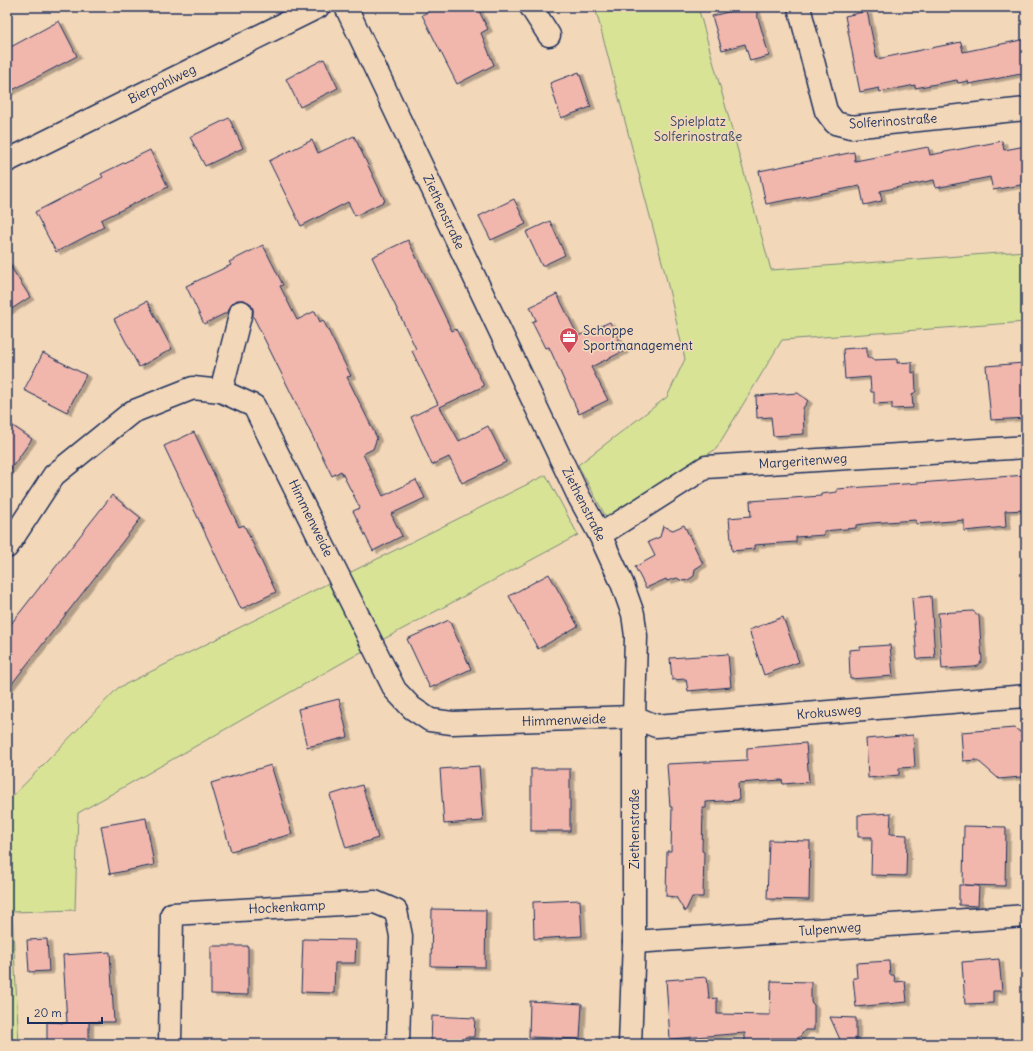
<svg xmlns="http://www.w3.org/2000/svg" width="1033" height="1051" viewBox="0 0 1033 1051" font-family="Delius,sans-serif">
	<defs>
		<filter id="shadow"><feDropShadow dx="4.5" dy="2.5" stdDeviation="0" flood-color="#0004"/></filter>
	</defs>
	<rect width="100%" height="100%" fill="#f2d7b9"/>
	<filter id="ink" filterUnits="userSpaceOnUse"><feTurbulence type="fractalNoise" baseFrequency=".025" numOctaves="2"/><feDisplacementMap in="SourceGraphic" scale="8" xChannelSelector="R" yChannelSelector="G"/><feConvolveMatrix kernelMatrix="1 2 1 2 8 2 1 2 1" color-interpolation-filters="sRGB"/></filter>
	<g filter="url(#ink)">
		<g fill="#d8e396" stroke="#7a897a">
			<path d="M 595,7 L 698,7 L 771,270 L 1026,251 L 1026,322 L 782,340 L 716,449 L 607,519 L 578,465 L 667,397 L 685,359 L 666,277 Z"/>
			<path d="M 546,475 L 578,535 L 384,639 L 78,813 L 75,910 L 12,912 L 19,1044 L 7,1044 L 7,802 L 118,688 Z"/>
		</g>
		<g fill="#f1b6ac" stroke="#1b2f5e" filter="url(#shadow)">
			<path d="M 437,7 L 477,7 L 488,29 L 481,33 L 494,65 L 457,84 L 422,15 Z"/>
			<path d="M 747,7 L 755,7 L 769,56 L 750,61 L 745,44 L 722,50 L 712,16 Z"/>
			<path d="M 867,11 L 877,59 L 961,42 L 963,52 L 1026,39 L 1026,73 L 969,84 L 968,81 L 958,83 L 957,80 L 915,88 L 915,85 L 880,92 L 879,88 L 860,92 L 845,16 Z"/>
			<path d="M 59,21 L 77,56 L 7,93 L 7,49 Z"/>
			<path d="M 324,59 L 338,88 L 300,107 L 286,79 Z"/>
			<path d="M 579,72 L 591,107 L 561,118 L 550,83 Z"/>
			<path d="M 229,118 L 243,148 L 205,166 L 190,137 Z"/>
			<path d="M 354,136 L 385,201 L 355,216 L 348,202 L 301,226 L 269,161 L 312,140 L 318,153 Z"/>
			<path d="M 1002,141 L 1004,150 L 1026,146 L 1026,184 L 993,190 L 990,177 L 936,188 L 934,180 L 880,191 L 882,201 L 864,205 L 860,186 L 766,204 L 759,171 L 854,152 L 855,161 L 928,147 L 930,155 Z"/>
			<path d="M 150,150 L 168,187 L 101,220 L 104,227 L 56,252 L 35,212 L 103,177 L 101,174 Z"/>
			<path d="M 514,199 L 526,224 L 491,240 L 479,216 Z"/>
			<path d="M 550,221 L 565,255 L 542,266 L 526,232 Z"/>
			<path d="M 408,240 L 452,331 L 456,329 L 484,386 L 440,407 L 459,441 L 488,426 L 506,462 L 462,483 L 449,457 L 432,465 L 411,417 L 438,404 L 412,351 L 416,349 L 372,257 Z"/>
			<path d="M 263,245 L 283,285 L 280,286 L 297,320 L 315,311 L 320,322 L 323,320 L 351,376 L 347,377 L 377,438 L 373,449 L 363,454 L 383,496 L 416,480 L 425,498 L 391,514 L 402,536 L 373,551 L 353,511 L 360,508 L 341,471 L 332,476 L 253,316 L 253,309 L 250,303 L 244,300 L 237,300 L 232,304 L 228,312 L 204,324 L 186,286 L 231,265 L 229,262 Z"/>
			<path d="M 7,261 L 30,297 L 7,312 Z"/>
			<path d="M 557,294 L 578,336 L 610,322 L 624,351 L 591,367 L 608,400 L 579,414 L 549,347 L 545,348 L 532,322 L 536,320 L 530,307 Z"/>
			<path d="M 147,301 L 172,349 L 139,367 L 114,319 Z"/>
			<path d="M 867,347 L 867,358 L 873,358 L 873,360 L 897,359 L 897,363 L 912,362 L 912,373 L 915,372 L 916,391 L 912,395 L 913,408 L 892,409 L 892,403 L 874,404 L 874,392 L 871,392 L 870,377 L 845,379 L 843,349 Z"/>
			<path d="M 43,353 L 86,375 L 67,412 L 24,390 Z"/>
			<path d="M 1024,363 L 1026,418 L 991,420 L 986,366 Z"/>
			<path d="M 798,393 L 808,401 L 803,408 L 804,434 L 773,436 L 771,417 L 757,418 L 756,396 Z"/>
			<path d="M 7,422 L 32,439 L 7,474 Z"/>
			<path d="M 194,432 L 239,527 L 244,525 L 276,592 L 241,609 L 164,446 Z"/>
			<path d="M 1026,475 L 1026,510 L 1005,511 L 1006,527 L 964,531 L 964,520 L 916,524 L 916,520 L 871,523 L 856,525 L 856,528 L 824,531 L 824,535 L 796,537 L 796,542 L 754,545 L 754,549 L 732,551 L 729,518 L 751,516 L 750,501 L 821,496 L 821,494 L 837,492 L 837,489 Z"/>
			<path d="M 112,495 L 141,518 L 7,690 L 7,629 Z"/>
			<path d="M 684,525 L 703,564 L 695,569 L 694,576 L 688,580 L 682,581 L 677,578 L 667,581 L 666,579 L 646,588 L 635,567 L 655,556 L 648,542 L 660,537 L 663,526 L 673,530 Z"/>
			<path d="M 549,574 L 578,626 L 538,649 L 509,596 Z"/>
			<path d="M 931,596 L 935,658 L 917,659 L 912,598 Z"/>
			<path d="M 973,611 L 979,616 L 982,660 L 978,666 L 974,667 L 942,669 L 938,613 Z"/>
			<path d="M 783,617 L 799,662 L 764,675 L 749,630 Z"/>
			<path d="M 449,620 L 471,669 L 430,688 L 407,639 Z"/>
			<path d="M 890,645 L 893,676 L 850,679 L 849,650 L 860,649 L 860,647 Z"/>
			<path d="M 728,654 L 731,687 L 688,691 L 686,679 L 672,680 L 670,658 Z"/>
			<path d="M 339,699 L 348,737 L 307,747 L 298,709 Z"/>
			<path d="M 1015,728 L 1026,737 L 1026,771 L 1021,777 L 999,779 L 977,760 L 963,761 L 961,732 Z"/>
			<path d="M 913,735 L 915,767 L 899,768 L 899,775 L 868,778 L 866,739 Z"/>
			<path d="M 806,743 L 809,782 L 783,784 L 782,780 L 738,783 L 739,800 L 706,802 L 706,808 L 703,808 L 702,851 L 704,852 L 703,897 L 692,897 L 685,912 L 676,897 L 666,896 L 667,851 L 671,851 L 672,807 L 670,807 L 667,764 L 747,760 L 747,748 Z"/>
			<path d="M 271,765 L 292,834 L 231,851 L 211,783 Z"/>
			<path d="M 479,766 L 483,821 L 444,824 L 440,769 Z"/>
			<rect x="531" y="769" width="39" height="62"/>
			<path d="M 362,785 L 378,838 L 346,848 L 330,795 Z"/>
			<path d="M 891,813 L 890,834 L 907,835 L 906,876 L 871,875 L 872,837 L 858,837 L 858,815 Z"/>
			<path d="M 146,818 L 154,865 L 110,874 L 101,826 Z"/>
			<path d="M 964,826 L 1006,827 L 1005,886 L 964,885 L 979,886 L 978,906 L 959,905 L 959,885 L 963,885 Z"/>
			<path d="M 769,840 L 810,841 L 809,900 L 767,899 Z"/>
			<path d="M 580,900 L 582,936 L 534,939 L 533,902 Z"/>
			<path d="M 432,909 L 486,910 L 485,967 L 431,966 Z"/>
			<path d="M 47,939 L 49,971 L 29,972 L 27,940 Z"/>
			<path d="M 303,939 L 356,940 L 355,963 L 335,963 L 334,993 L 301,992 Z"/>
			<path d="M 211,946 L 248,946 L 248,995 L 211,994 Z"/>
			<path d="M 110,952 L 114,1022 L 89,1022 L 89,1044 L 47,1044 L 47,1022 L 67,1023 L 63,955 Z"/>
			<path d="M 999,959 L 1002,991 L 993,991 L 993,1003 L 965,1004 L 962,962 Z"/>
			<path d="M 889,961 L 890,975 L 894,975 L 895,982 L 905,981 L 907,1002 L 856,1007 L 853,978 L 857,978 L 856,963 Z"/>
			<path d="M 707,977 L 709,999 L 717,998 L 717,1014 L 770,1015 L 771,981 L 811,982 L 811,1002 L 814,1005 L 814,1030 L 805,1030 L 799,1038 L 771,1038 L 770,1044 L 745,1044 L 745,1033 L 670,1039 L 666,980 Z"/>
			<path d="M 530,1001 L 582,1004 L 580,1039 L 529,1037 Z"/>
			<path d="M 432,1016 L 475,1018 L 474,1037 L 465,1037 L 465,1044 L 431,1044 Z"/>
			<path d="M 830,1017 L 856,1018 L 856,1044 L 842,1044 Z"/>
		</g>
		<g fill="none" stroke-linecap="round" stroke-linejoin="round">
			<g stroke="#1b2f5e" stroke-width="25">
				<g id="minor">
					<path d="M 346,7 L 579,497 L 600,535 L 622,583 L 633,614 L 636,636 L 634,717 L 634,942 L 630,1044"/>
					<path d="M 531,7 L 549,35"/>
					<path d="M 799,7 L 826,111 L 835,123 L 851,127 L 1026,109"/>
					<path d="M 7,161 L 318,7"/>
					<path d="M 221,391 L 241,312"/>
					<path d="M 600,535 L 706,467 L 1026,447"/>
					<path d="M 7,547 L 54,475 L 132,412 L 193,388 L 221,391 L 254,406 L 395,690 L 412,708 L 430,720 L 452,723 L 634,717 L 656,726 L 1026,696"/>
					<path d="M 634,942 L 1026,916"/>
					<path d="M 170,1044 L 172,914 L 375,902 L 396,911 L 401,936 L 398,1044"/>
				</g>
			</g>
			<use href="#minor" stroke="#f2d7b9" stroke-width="22"/>
		</g>
	</g>
	<defs>
		<g id="office-pin" transform="scale(1)"><path d="M0 17L-7.5 6A9.5 9.5 0 1 1 7.5 6Z" fill="#d1495b" stroke="#f2d7b9"/><path d="M-6-3h4V-5.5h4V-3h4V5H-6ZM-1-4.5V-3h2v-1.5ZM-6 0V1H6V0Z" fill="#fff"/></g>
	</defs>
	<g fill-rule="evenodd">
		<use href="#office-pin" x="569" y="337"/>
	</g>
	<g text-anchor="middle" dominant-baseline="central" stroke-width="3.5" stroke-linejoin="round" paint-order="stroke">
		<g font-size="13" fill="#1b2f5e" stroke="#f2d7b9">
			<text transform="translate(162 84) rotate(-26)">Bierpohlweg</text>
			<text transform="translate(893 121) rotate(-4)">Solferinostraße</text>
			<text transform="translate(444 212) rotate(65)">Ziethenstraße</text>
			<text transform="translate(803 461) rotate(-4)">Margeritenweg</text>
			<text transform="translate(584 504) rotate(63)">Ziethenstraße</text>
			<text transform="translate(311 518) rotate(64)">Himmenweide</text>
			<text transform="translate(829 712) rotate(-5)">Krokusweg</text>
			<text transform="translate(564 720) rotate(-2)">Himmenweide</text>
			<text transform="translate(634 829) rotate(-90)">Ziethenstraße</text>
			<text transform="translate(287 907) rotate(-3)">Hockenkamp</text>
			<text transform="translate(830 929) rotate(-4)">Tulpenweg</text>
		</g>
		<g font-size="13" fill="#374a66" stroke="#f2d7b9">
			<text x="698" y="121">Spielplatz<tspan x="698" dy="15">Solferinostraße</tspan></text>
		</g>
		<g font-size="13" fill="#1b2f5e" stroke="#f2d7b9" text-anchor="start">
			<text x="583" y="330">Schoppe<tspan x="583" dy="15">Sportmanagement</tspan></text>
		</g>
	</g>
	<rect width="1033" height="1051" fill="none" stroke="#f2d7b9" stroke-width="24"/>
	<rect x="12" y="12" width="1009" height="1027" fill="none" stroke="#1b2f5e" stroke-width="1.5" filter="url(#ink)"/>
	<path d="M28 1017v6h74v-6" fill="none" stroke="#1b2f5e" stroke-width="2"/>
	<text x="34" y="1017" font-size="12" fill="#1b2f5e" stroke="#f2d7b9" stroke-width="3" paint-order="stroke">20 m</text>
</svg>
